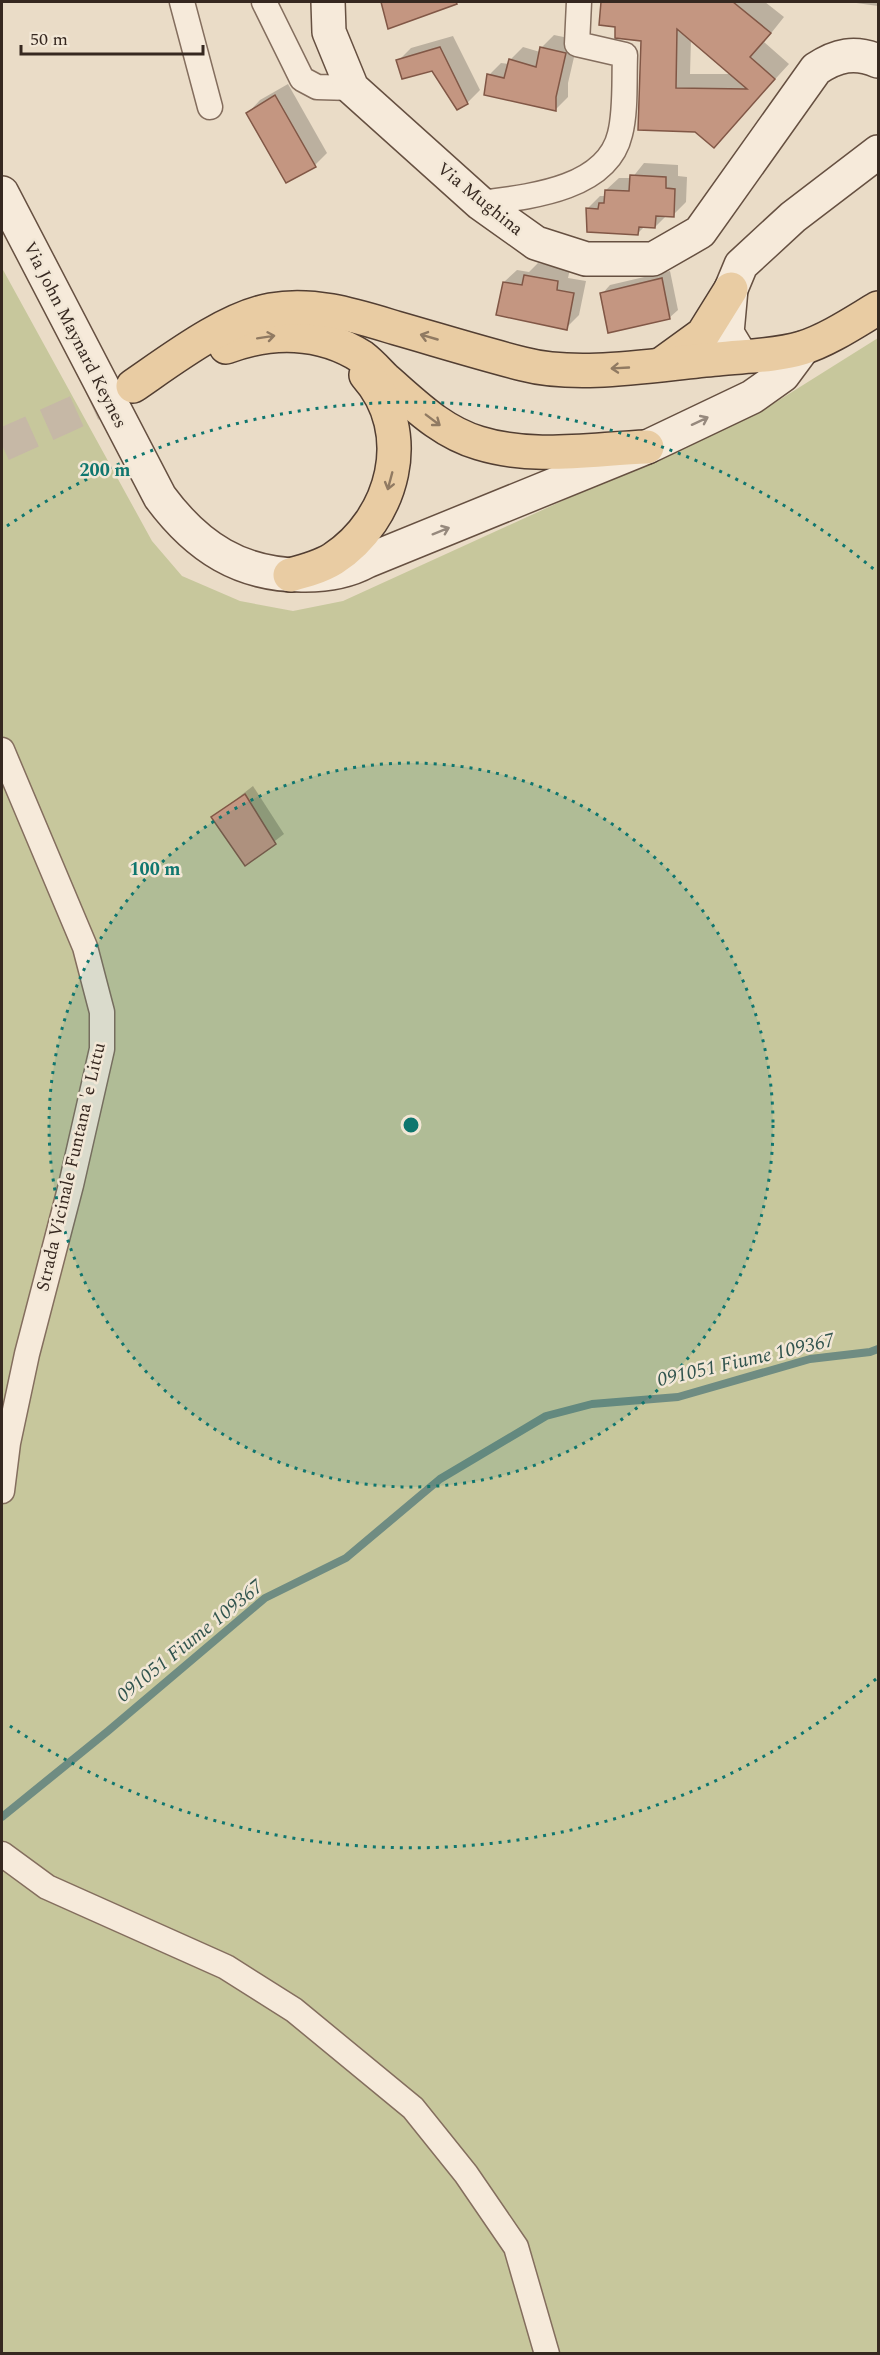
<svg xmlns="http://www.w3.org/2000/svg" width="880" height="2355" viewBox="0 0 880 2355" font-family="Spectral,serif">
	<rect width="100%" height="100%" fill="#eadcc7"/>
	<path fill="#c7c79c" d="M 2,268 L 152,541 L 182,576 L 240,601 L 293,611 L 343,601 L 768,407 L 878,338 L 878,2353 L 2,2353 Z"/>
	<g fill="#0003" fill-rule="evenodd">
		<path d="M 382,2 L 430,2 L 432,6 L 389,27 Z"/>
		<path d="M 602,2 L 765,2 L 784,17 L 764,42 L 789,64 L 714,146 L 643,39 L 617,26 L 601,24 ZM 691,39 L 732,74 L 690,74 Z"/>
		<path d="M 849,2 L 878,2 L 878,6 Z"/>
		<path d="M 554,35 L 578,40 L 568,83 L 568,97 L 555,110 L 489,75 L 501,63 L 509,64 L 510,60 L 523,47 L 540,52 L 541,48 Z"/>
		<path d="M 453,36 L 480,90 L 467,103 L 432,69 L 398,61 L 411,48 Z"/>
		<path d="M 288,84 L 327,153 L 315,165 L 248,113 L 260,100 Z"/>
		<path d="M 644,163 L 678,165 L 678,176 L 687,177 L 686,202 L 673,215 L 667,215 L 655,227 L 645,226 L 638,233 L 587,209 L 600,196 L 606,196 L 606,190 L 619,178 L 632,178 Z"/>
		<path d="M 538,263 L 570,269 L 568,278 L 586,281 L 579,315 L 566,328 L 504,282 L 517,270 L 529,272 Z"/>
		<path d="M 670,271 L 678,310 L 669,318 L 602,294 L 610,285 Z"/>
		<path d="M 253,786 L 284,834 L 245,864 L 213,817 Z"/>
	</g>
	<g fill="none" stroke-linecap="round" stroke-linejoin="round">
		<path stroke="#6f8c82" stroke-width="8" d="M 2,1817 L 108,1731 L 265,1598 L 346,1558 L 440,1479 L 546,1416 L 592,1404 L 678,1397 L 810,1359 L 870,1352 L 878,1349"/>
	</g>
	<g fill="#c49681" stroke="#815746" stroke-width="1.5" fill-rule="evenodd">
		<path d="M 381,2 L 456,2 L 457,4 L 388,29 Z"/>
		<path d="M 601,2 L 733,2 L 771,33 L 750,57 L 775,79 L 714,148 L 695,132 L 638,130 L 641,41 L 615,38 L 615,27 L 599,25 ZM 677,29 L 747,89 L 676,88 Z"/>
		<path d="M 440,47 L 468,104 L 457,110 L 432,71 L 402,79 L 396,60 Z"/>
		<path d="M 540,47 L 566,53 L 556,97 L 556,111 L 484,95 L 487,74 L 504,78 L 509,59 L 536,67 Z"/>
		<path d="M 275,95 L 316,167 L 286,183 L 246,113 Z"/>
		<path d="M 630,175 L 666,177 L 666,188 L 675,189 L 674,217 L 656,216 L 655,228 L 639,227 L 638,235 L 587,232 L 586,208 L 598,209 L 599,203 L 604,203 L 605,190 L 629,191 Z"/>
		<path d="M 524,275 L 558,281 L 557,290 L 574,293 L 567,330 L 496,315 L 503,282 L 522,285 Z"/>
		<path d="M 662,278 L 670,319 L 608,333 L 600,293 Z"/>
		<path d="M 245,794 L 276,844 L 245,866 L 211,817 Z"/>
	</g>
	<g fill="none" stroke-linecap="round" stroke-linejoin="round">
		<path stroke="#c6b8a6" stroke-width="33" stroke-dasharray="33 16" stroke-linecap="butt" d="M 2,445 L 133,386"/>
		<g stroke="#846e5e" stroke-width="27">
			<g id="street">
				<path d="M 182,2 L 210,107"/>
				<path d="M 264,2 L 302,79 L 317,87 L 352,88"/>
				<path d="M 480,203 C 527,197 607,190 620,134 C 626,111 624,80 625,55 L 577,44 L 579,2"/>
				<path d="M 2,750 L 85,947 L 102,1012 L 102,1049 L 71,1185 L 27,1354 L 8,1443 L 2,1491"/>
				<path d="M 2,1854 L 47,1887 L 226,1967 L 294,2010 L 413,2108 L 466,2174 L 516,2247 L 547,2354"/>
			</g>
		</g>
		<g stroke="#665041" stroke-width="36">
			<g id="secondary">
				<path d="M 328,2 L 329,32 L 352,88 L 480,203 L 536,243 L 586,259 L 653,259 L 700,232 L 816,69 C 837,55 855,51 878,61"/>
				<path d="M 2,193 L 160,497 C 197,547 241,576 305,575 C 327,575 347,572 367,561 L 647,447 L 752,397 L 783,375 L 803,348"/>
				<path d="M 741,356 L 727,333 L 731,289 L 741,265 L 793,217 L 878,152"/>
			</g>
		</g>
		<g stroke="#523e32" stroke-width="36">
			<g id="primary">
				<path d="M 226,347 C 271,330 320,330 362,357 C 370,363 378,372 385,379 C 414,404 441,432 479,443 C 534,460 591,449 647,447"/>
				<path d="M 663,363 L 703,334 L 731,289"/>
				<path d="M 133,386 C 171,360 226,318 271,310 C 314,302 356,316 396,328 C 438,340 480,353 523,364 C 580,379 658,364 717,359 C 745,356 776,356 802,348 C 828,340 856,321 878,308"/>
				<path d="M 290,575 C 305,571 320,567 333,559 C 394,519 417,432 366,375"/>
			</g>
		</g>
		<use href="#street" stroke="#f6eada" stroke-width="24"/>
		<use href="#secondary" stroke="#f6eada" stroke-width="33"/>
		<use href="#primary" stroke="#e9cca3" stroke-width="33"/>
	</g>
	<defs><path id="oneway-shaft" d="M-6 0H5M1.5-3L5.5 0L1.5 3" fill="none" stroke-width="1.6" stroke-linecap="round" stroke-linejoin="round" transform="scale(1.5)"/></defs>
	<g stroke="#907a62">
		<use href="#oneway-shaft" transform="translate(266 337) rotate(-9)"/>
		<use href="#oneway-shaft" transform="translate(429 337) rotate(-164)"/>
		<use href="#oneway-shaft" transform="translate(620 368) rotate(177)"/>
		<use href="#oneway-shaft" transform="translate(433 420) rotate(37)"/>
		<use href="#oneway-shaft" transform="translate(390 481) rotate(105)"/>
	</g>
	<g stroke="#96897d">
		<use href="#oneway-shaft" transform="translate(700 421) rotate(-25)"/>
		<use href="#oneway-shaft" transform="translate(441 531) rotate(-22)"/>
	</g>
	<circle cx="411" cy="1125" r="362" fill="#0f766e" fill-opacity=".12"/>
	<g fill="none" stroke="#0f766e" stroke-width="3" stroke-dasharray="3 6">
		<circle cx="411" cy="1125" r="362"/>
		<path d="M876 1679A723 723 0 0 1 7 1724M7 526A723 723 0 0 1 876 571"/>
	</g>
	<g text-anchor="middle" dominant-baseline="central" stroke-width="5" stroke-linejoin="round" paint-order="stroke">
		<g font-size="18" fill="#362820" stroke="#f2e7d6">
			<text transform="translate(480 199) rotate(39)">Via Mughina</text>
			<text transform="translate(75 335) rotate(63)">Via John Maynard Keynes</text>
			<text transform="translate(71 1167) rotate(-77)">Strada Vicinale Funtana 'e Littu</text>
		</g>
		<g font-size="20" font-style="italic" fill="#31544e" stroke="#f2e7d6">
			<text transform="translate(746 1360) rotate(-13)">091051 Fiume 109367</text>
			<text transform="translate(190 1641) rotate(-39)">091051 Fiume 109367</text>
		</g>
	</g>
	<circle cx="411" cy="1125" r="9" fill="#0f766e" stroke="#f2e7d6" stroke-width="3"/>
	<g font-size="18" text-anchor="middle" font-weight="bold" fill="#0f766e" stroke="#f2e7d6" stroke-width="5" stroke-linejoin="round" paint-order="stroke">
		<text x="105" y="476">200 m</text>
		<text x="155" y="875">100 m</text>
	</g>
	<rect width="880" height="2355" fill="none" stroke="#362820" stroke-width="6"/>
	<path d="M21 45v9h182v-9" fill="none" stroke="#362820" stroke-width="3"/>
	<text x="30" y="45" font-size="18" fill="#362820" stroke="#f2e7d6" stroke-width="4.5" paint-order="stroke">50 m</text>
</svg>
